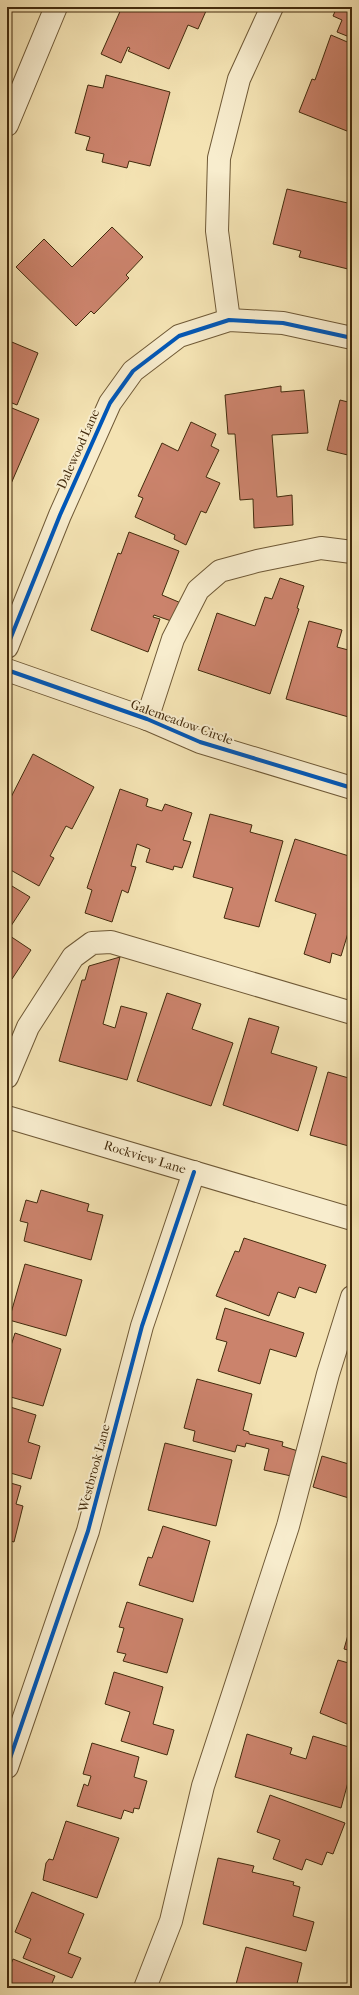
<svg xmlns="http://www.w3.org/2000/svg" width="359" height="1995" viewBox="0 0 359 1995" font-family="'IM FELL French Canon',serif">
	<rect width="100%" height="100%" fill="#f4e3b3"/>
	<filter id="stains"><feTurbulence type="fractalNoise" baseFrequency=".005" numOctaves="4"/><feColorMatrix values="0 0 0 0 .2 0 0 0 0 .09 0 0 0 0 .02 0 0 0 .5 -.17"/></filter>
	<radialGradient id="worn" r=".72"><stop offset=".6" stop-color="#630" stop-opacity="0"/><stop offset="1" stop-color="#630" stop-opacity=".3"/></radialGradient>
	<g fill="#cb836c" stroke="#432b0d">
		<path d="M 122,7 L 196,7 L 206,11 L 198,29 L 188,25 L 169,69 L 128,51 L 130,48 L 128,47 L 121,63 L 101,54 Z"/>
		<path d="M 337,7 L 352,7 L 352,38 L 337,32 L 342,20 L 333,16 Z"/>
		<path d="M 331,35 L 352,44 L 352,133 L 299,112 L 312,79 L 315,80 Z"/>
		<path d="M 106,75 L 170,92 L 150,166 L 129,161 L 127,168 L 102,162 L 104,154 L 86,150 L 90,137 L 75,133 L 88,85 L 103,88 Z"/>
		<path d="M 287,189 L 352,204 L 352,270 L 299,257 L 301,251 L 273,244 Z"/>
		<path d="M 112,227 L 143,257 L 126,275 L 129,278 L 94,314 L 91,311 L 76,326 L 16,267 L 44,239 L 72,267 Z"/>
		<path d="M 7,340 L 38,353 L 17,405 L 7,401 Z"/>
		<path d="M 281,386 L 281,392 L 304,390 L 308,433 L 272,435 L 277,497 L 292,495 L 293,525 L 254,528 L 253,499 L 240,500 L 235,434 L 228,434 L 225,395 Z"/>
		<path d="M 340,400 L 352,403 L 352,456 L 327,450 Z"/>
		<path d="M 7,406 L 39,419 L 7,493 Z"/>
		<path d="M 191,422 L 216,434 L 211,446 L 219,450 L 206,477 L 220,483 L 206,513 L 201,511 L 186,545 L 174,539 L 175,535 L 135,517 L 143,498 L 138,496 L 162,443 L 178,451 Z"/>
		<path d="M 129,532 L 179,551 L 162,595 L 181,603 L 174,622 L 154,615 L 153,617 L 160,619 L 148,652 L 91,630 L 118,553 L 121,554 Z"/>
		<path d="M 280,578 L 304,586 L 297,608 L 299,609 L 270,694 L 198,670 L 217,613 L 255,626 L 265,597 L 272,599 Z"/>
		<path d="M 309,621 L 342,630 L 337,647 L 352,651 L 352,718 L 286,699 Z"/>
		<path d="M 33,754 L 94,787 L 72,829 L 66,826 L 50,856 L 54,858 L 39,886 L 7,868 L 7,805 Z"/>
		<path d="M 120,789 L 148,799 L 146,806 L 149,807 L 162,811 L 165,804 L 192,813 L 183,840 L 191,842 L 182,868 L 174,866 L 173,870 L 146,862 L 150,849 L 137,844 L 131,866 L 136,867 L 128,893 L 122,890 L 112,922 L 85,913 L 92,890 L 87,888 Z"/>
		<path d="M 210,814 L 252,825 L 250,832 L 283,841 L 259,927 L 224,918 L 233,888 L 193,877 Z"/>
		<path d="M 295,839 L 352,857 L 352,920 L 341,956 L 332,953 L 330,963 L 304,954 L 316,914 L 275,901 Z"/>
		<path d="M 7,883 L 30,897 L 7,932 Z"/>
		<path d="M 7,934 L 31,950 L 12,979 L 7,976 Z"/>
		<path d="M 120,957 L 103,1024 L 115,1028 L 121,1006 L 147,1013 L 127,1080 L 59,1061 L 82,980 L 85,980 L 89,966 Z"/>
		<path d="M 167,993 L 201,1004 L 192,1029 L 233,1043 L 211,1106 L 137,1081 Z"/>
		<path d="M 249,1018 L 279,1027 L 271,1053 L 317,1067 L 298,1131 L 223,1105 Z"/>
		<path d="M 328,1072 L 352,1079 L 352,1147 L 310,1135 Z"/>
		<path d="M 41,1190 L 89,1204 L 87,1211 L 103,1215 L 91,1260 L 24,1241 L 28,1223 L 20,1221 L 26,1200 L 37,1203 Z"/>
		<path d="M 244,1238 L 326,1265 L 316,1293 L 299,1287 L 295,1298 L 278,1292 L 269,1316 L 216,1296 L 235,1251 L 239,1252 Z"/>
		<path d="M 25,1264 L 82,1280 L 66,1336 L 9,1320 Z"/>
		<path d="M 225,1308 L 304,1333 L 296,1357 L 270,1349 L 260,1384 L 218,1371 L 227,1342 L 216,1339 Z"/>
		<path d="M 15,1333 L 61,1349 L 43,1406 L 7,1396 L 7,1358 Z"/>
		<path d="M 197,1379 L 252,1394 L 243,1430 L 249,1432 L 249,1434 L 283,1442 L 282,1446 L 298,1451 L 291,1476 L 264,1470 L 269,1449 L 246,1443 L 245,1447 L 237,1445 L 235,1452 L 193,1441 L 195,1431 L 184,1428 Z"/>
		<path d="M 7,1406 L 36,1415 L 28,1442 L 40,1446 L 31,1479 L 7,1472 Z"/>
		<path d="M 165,1443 L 232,1460 L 216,1526 L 148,1510 Z"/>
		<path d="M 322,1456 L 352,1465 L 352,1499 L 313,1487 Z"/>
		<path d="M 7,1482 L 21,1486 L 16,1504 L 23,1506 L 14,1542 L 7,1540 Z"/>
		<path d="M 163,1526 L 210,1541 L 193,1602 L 139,1585 L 148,1557 L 152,1558 Z"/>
		<path d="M 127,1602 L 183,1619 L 167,1673 L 123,1661 L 126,1654 L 117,1652 L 124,1628 L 119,1627 Z"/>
		<path d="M 352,1621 L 352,1651 L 344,1649 Z"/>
		<path d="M 338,1660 L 352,1664 L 352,1726 L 320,1713 Z"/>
		<path d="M 114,1672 L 163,1687 L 153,1724 L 174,1730 L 167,1755 L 121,1741 L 130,1712 L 105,1704 Z"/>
		<path d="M 247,1734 L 292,1748 L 290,1754 L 306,1759 L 313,1736 L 352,1748 L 352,1776 L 350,1775 L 341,1808 L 235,1777 Z"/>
		<path d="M 92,1743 L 139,1757 L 134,1777 L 147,1781 L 139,1809 L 134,1808 L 133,1813 L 124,1810 L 121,1819 L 77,1806 L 84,1784 L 88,1786 L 91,1776 L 83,1774 Z"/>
		<path d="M 270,1795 L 345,1823 L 333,1854 L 327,1852 L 322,1865 L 306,1859 L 302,1870 L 273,1859 L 280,1840 L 257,1832 Z"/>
		<path d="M 66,1821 L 119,1838 L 97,1898 L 43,1880 L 46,1863 L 49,1859 L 53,1860 Z"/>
		<path d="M 218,1858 L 254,1866 L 252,1872 L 294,1882 L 293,1885 L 300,1887 L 293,1916 L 314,1922 L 306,1951 L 203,1924 Z"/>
		<path d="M 32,1892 L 84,1914 L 68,1953 L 81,1958 L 72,1978 L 23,1958 L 31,1939 L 15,1932 Z"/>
		<path d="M 246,1947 L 302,1963 L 296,1988 L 235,1988 Z"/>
		<path d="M 13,1959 L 55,1976 L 50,1988 L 7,1988 L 7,1974 Z"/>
	</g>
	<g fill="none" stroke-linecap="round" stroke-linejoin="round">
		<g stroke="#6f5936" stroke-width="24">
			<g id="minor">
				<path d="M 7,125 L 56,7"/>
				<path d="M 229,320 L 217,231 L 219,158 L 239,79 L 272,7"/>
				<path d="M 7,647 L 60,515 L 110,403 L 133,371 L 179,336 L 229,320 L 283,323 L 352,338"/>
				<path d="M 7,670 L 147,719 L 200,742 L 352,788"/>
				<path d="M 147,719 L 173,639 L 198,590 L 220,571 L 257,561 L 321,548 L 352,552"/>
				<path d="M 7,1077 L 28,1027 L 73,957 L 92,943 L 111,942 L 352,1013"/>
				<path d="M 7,1117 L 352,1219"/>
				<path d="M 7,1767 L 88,1531 L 142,1326 L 194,1172"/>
				<path d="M 145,1988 L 171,1921 L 203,1786 L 288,1526 L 328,1374 L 352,1297"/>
			</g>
		</g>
		<use href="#minor" stroke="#f8edce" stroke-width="22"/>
		<g stroke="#f8edce" stroke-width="6">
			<g id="cycleway">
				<path d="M 7,647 L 60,515 L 110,403 L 133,371 L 179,336 L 229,320 L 283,323 L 352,338"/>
				<path d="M 7,670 L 147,719 L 200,742 L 352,788"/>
				<path d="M 7,1767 L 88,1531 L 142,1326 L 194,1172"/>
			</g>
		</g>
		<use href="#cycleway" stroke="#0057b8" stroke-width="4"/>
	</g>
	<g text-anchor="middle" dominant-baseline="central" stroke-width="4" stroke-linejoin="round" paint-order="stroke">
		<g font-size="13" fill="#432b0d" stroke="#f8edce">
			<text transform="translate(78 449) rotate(-66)">Dalewood Lane</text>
			<text transform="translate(182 722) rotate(20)">Galemeadow Circle</text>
			<text transform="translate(145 1157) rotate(17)">Rockview Lane</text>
			<text transform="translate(94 1468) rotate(-75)">Westbrook Lane</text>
		</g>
	</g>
	<rect width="359" height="1995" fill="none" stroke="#f4e3b3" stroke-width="24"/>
	<rect x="8" y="8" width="343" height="1979" fill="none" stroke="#432b0d" stroke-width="2"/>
	<rect x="12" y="12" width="335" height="1971" fill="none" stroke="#432b0d"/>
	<rect width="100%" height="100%" filter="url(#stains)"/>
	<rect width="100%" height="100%" fill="url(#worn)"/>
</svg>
